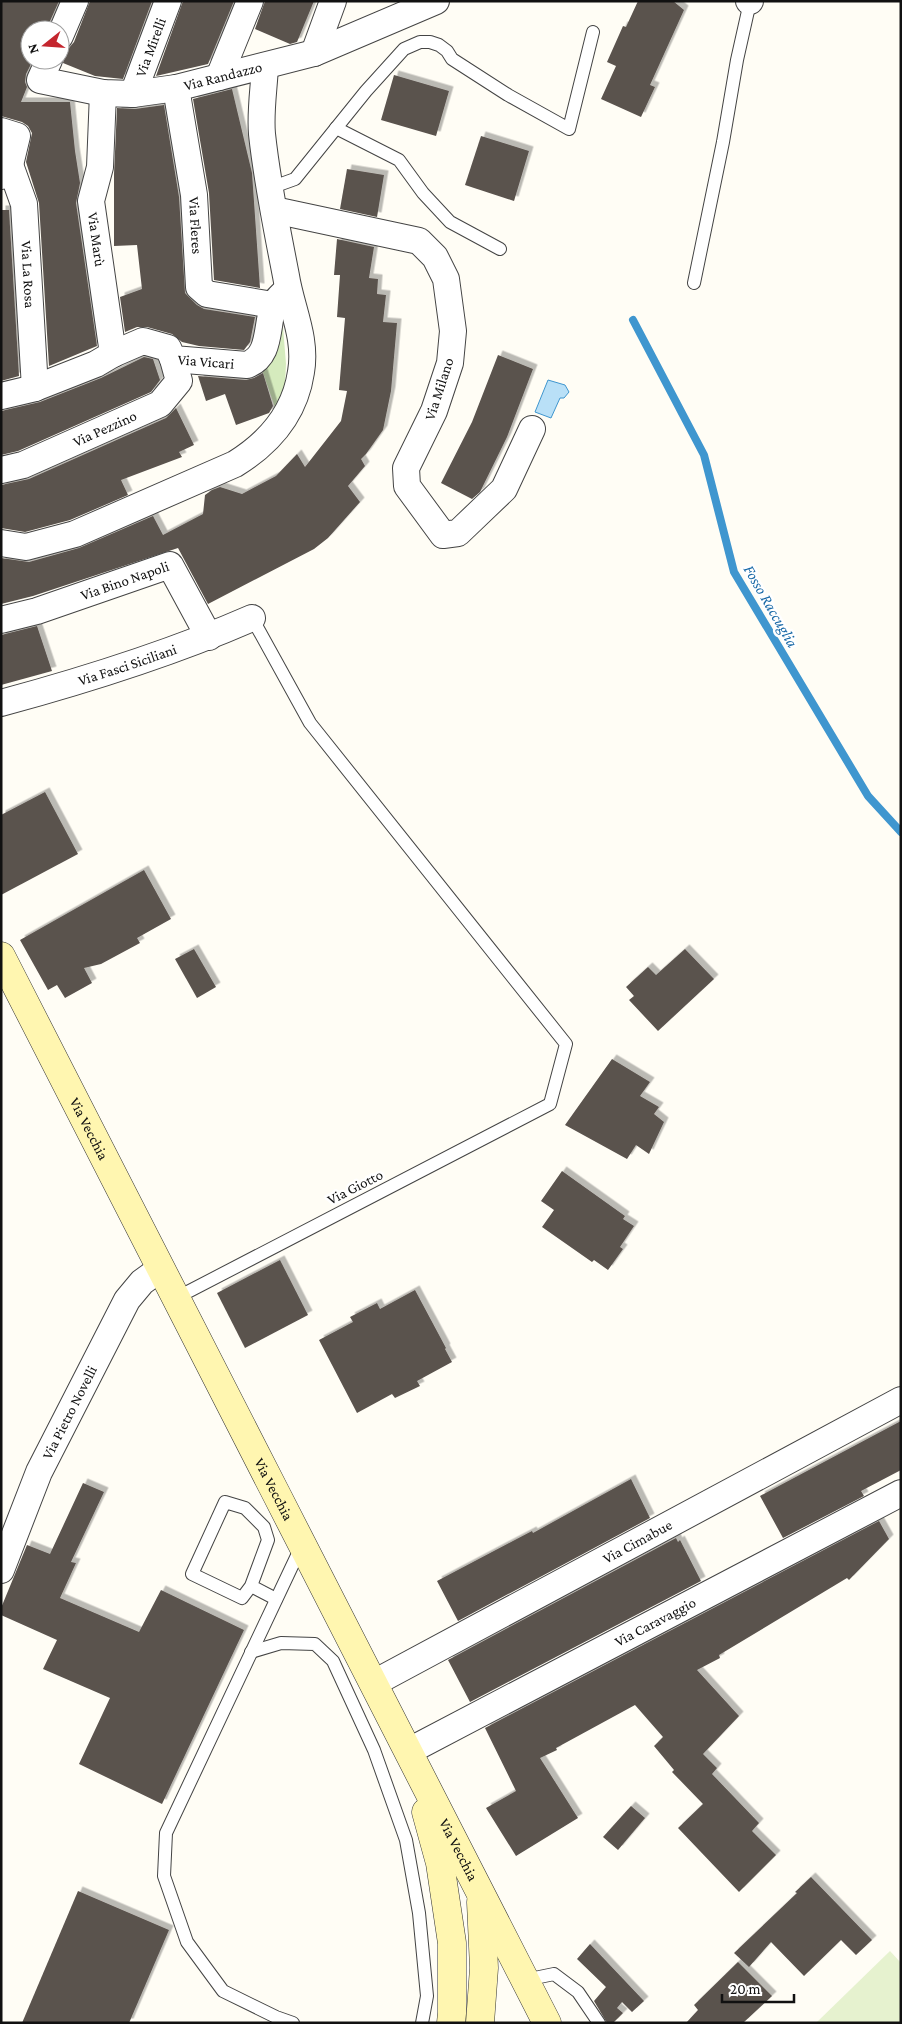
<svg xmlns="http://www.w3.org/2000/svg" width="902" height="2024" viewBox="0 0 902 2024" font-family="'Crimson Pro',serif">
	<defs>
		<filter id="shadow"><feDropShadow dx="4.5" dy="-4.5" stdDeviation="0" flood-color="#0004"/></filter>
	</defs>
	<rect width="100%" height="100%" fill="#fffdf5"/>
	<path fill="#d5ebbd" d="M 283,327 L 286,364 L 285,384 L 276,410 L 262,370 L 279,328 Z"/>
	<path fill="#e6f2cf" d="M 890,1951 L 901,1963 L 901,2023 L 816,2023 Z"/>
	<path fill="#b9e0f7" stroke="#3f96cf" d="M 548,380 L 565,385 L 569,392 L 564,398 L 560,398 L 551,418 L 535,412 Z"/>
	<g fill="none" stroke-linecap="round" stroke-linejoin="round">
		<path stroke="#3f96cf" stroke-width="8" d="M 633,320 L 704,455 L 734,572 L 868,796 L 901,832"/>
	</g>
	<g fill="#5a524d" filter="url(#shadow)">
		<path d="M 1,1 L 59,1 L 46,30 L 30,30 L 30,60 L 33,60 L 26,74 L 25,82 L 27,87 L 21,102 L 70,102 L 75,151 L 80,183 L 76,203 L 97,346 L 49,366 L 39,203 L 26,162 L 32,133 L 28,126 L 22,122 L 1,116 Z"/>
		<path d="M 90,1 L 152,1 L 123,79 L 95,76 L 63,63 L 64,58 L 61,51 L 69,48 L 74,42 Z"/>
		<path d="M 183,1 L 234,1 L 208,64 L 156,76 Z"/>
		<path d="M 265,1 L 314,1 L 297,42 L 290,44 L 255,29 Z"/>
		<path d="M 638,1 L 673,1 L 684,10 L 650,85 L 655,87 L 641,117 L 601,99 L 616,66 L 607,62 L 623,26 L 626,27 Z"/>
		<path d="M 394,75 L 449,91 L 436,136 L 381,120 Z"/>
		<path d="M 232,89 L 252,173 L 260,288 L 214,280 L 209,193 L 193,99 Z"/>
		<path d="M 164,105 L 179,197 L 185,293 L 197,305 L 204,309 L 255,317 L 250,342 L 244,350 L 199,346 L 182,342 L 172,334 L 147,327 L 137,327 L 125,332 L 120,297 L 142,289 L 137,245 L 114,246 L 114,174 L 117,108 L 135,109 Z"/>
		<path d="M 481,136 L 529,151 L 514,201 L 465,185 Z"/>
		<path d="M 347,169 L 384,175 L 377,217 L 340,209 Z"/>
		<path d="M 1,210 L 9,210 L 19,376 L 1,381 Z"/>
		<path d="M 337,239 L 374,247 L 369,278 L 378,279 L 377,294 L 386,295 L 383,322 L 397,323 L 391,391 L 383,430 L 366,454 L 361,459 L 365,466 L 348,486 L 360,502 L 328,538 L 314,549 L 208,604 L 178,548 L 33,596 L 1,604 L 1,558 L 29,562 L 79,548 L 153,516 L 163,535 L 203,514 L 205,495 L 212,490 L 220,487 L 242,494 L 276,476 L 297,454 L 305,467 L 341,421 L 347,391 L 339,390 L 345,318 L 337,317 L 340,275 L 334,275 Z"/>
		<path d="M 498,355 L 533,369 L 507,437 L 480,492 L 472,499 L 441,483 L 472,422 Z"/>
		<path d="M 144,357 L 153,359 L 160,380 L 151,392 L 18,451 L 1,455 L 1,411 L 40,402 L 101,378 Z"/>
		<path d="M 263,373 L 273,406 L 269,413 L 236,425 L 225,394 L 206,401 L 198,376 L 246,380 L 254,378 Z"/>
		<path d="M 176,408 L 194,445 L 179,452 L 182,457 L 121,480 L 128,495 L 70,520 L 25,532 L 1,528 L 1,485 L 29,479 L 166,418 Z"/>
		<path d="M 37,626 L 52,671 L 1,685 L 1,635 Z"/>
		<path d="M 45,792 L 78,854 L 1,895 L 1,815 Z"/>
		<path d="M 144,870 L 171,919 L 137,938 L 140,943 L 101,964 L 84,968 L 92,983 L 65,998 L 57,985 L 48,990 L 20,940 Z"/>
		<path d="M 194,949 L 216,987 L 197,998 L 175,959 Z"/>
		<path d="M 685,949 L 714,979 L 658,1031 L 629,1000 L 634,996 L 626,987 L 648,967 L 656,975 Z"/>
		<path d="M 612,1059 L 650,1082 L 640,1096 L 659,1107 L 654,1114 L 664,1122 L 649,1154 L 636,1145 L 627,1159 L 565,1125 Z"/>
		<path d="M 562,1171 L 625,1216 L 623,1219 L 634,1226 L 620,1247 L 623,1249 L 608,1270 L 594,1260 L 592,1262 L 542,1227 L 554,1210 L 541,1201 Z"/>
		<path d="M 280,1260 L 308,1315 L 245,1348 L 217,1293 Z"/>
		<path d="M 415,1290 L 446,1348 L 445,1349 L 452,1362 L 417,1381 L 420,1386 L 395,1398 L 392,1394 L 357,1413 L 319,1340 L 353,1322 L 350,1317 L 377,1303 L 380,1309 Z"/>
		<path d="M 901,1421 L 901,1470 L 861,1491 L 864,1496 L 783,1538 L 760,1496 Z"/>
		<path d="M 631,1479 L 650,1518 L 458,1621 L 437,1581 L 532,1531 L 533,1533 Z"/>
		<path d="M 83,1483 L 104,1492 L 71,1562 L 76,1563 L 60,1598 L 139,1632 L 161,1590 L 244,1630 L 162,1804 L 79,1764 L 110,1698 L 43,1669 L 57,1640 L 1,1615 L 1,1608 L 27,1545 L 50,1554 Z"/>
		<path d="M 879,1521 L 889,1539 L 849,1580 L 847,1578 L 719,1655 L 720,1658 L 697,1670 L 739,1716 L 703,1754 L 717,1768 L 712,1774 L 759,1823 L 752,1831 L 776,1855 L 739,1892 L 678,1828 L 703,1804 L 672,1772 L 674,1770 L 654,1746 L 663,1737 L 635,1705 L 556,1748 L 557,1750 L 540,1758 L 578,1818 L 516,1856 L 486,1808 L 516,1791 L 485,1728 Z"/>
		<path d="M 676,1538 L 678,1542 L 680,1540 L 701,1581 L 470,1702 L 448,1660 Z"/>
		<path d="M 631,1806 L 645,1818 L 618,1850 L 603,1837 Z"/>
		<path d="M 811,1877 L 872,1940 L 856,1955 L 841,1940 L 804,1976 L 771,1942 L 749,1967 L 734,1953 L 797,1893 L 795,1892 Z"/>
		<path d="M 78,1891 L 169,1930 L 129,2023 L 22,2023 Z"/>
		<path d="M 590,1944 L 644,2001 L 632,2012 L 622,2002 L 617,2008 L 623,2013 L 613,2023 L 607,2023 L 594,2001 L 606,1987 L 577,1959 Z"/>
		<path d="M 738,1962 L 772,1996 L 743,2023 L 686,2023 L 698,2010 L 694,2005 Z"/>
	</g>
	<g fill="none" stroke-linecap="round" stroke-linejoin="round">
		<g stroke="#444" stroke-width="14">
			<g id="lane">
				<path d="M 336,128 L 399,160 L 423,193 L 450,222 L 500,249"/>
				<path d="M 270,188 L 295,179 L 366,91 L 404,49 L 420,42 L 430,42 L 439,45 L 447,51 L 452,59 L 508,95 L 569,129 L 593,32"/>
				<path d="M 694,283 L 723,142 L 737,60 L 750,2"/>
				<path d="M 176,1298 L 550,1104 L 566,1044 L 310,723 L 252,618"/>
				<path d="M 251,1586 L 268,1540 L 264,1527 L 245,1508 L 225,1502 L 192,1574 L 242,1598 L 251,1586 L 276,1599"/>
				<path d="M 251,1652 L 281,1643 L 315,1644 L 333,1661 L 374,1750 L 406,1840 L 419,1913 L 427,1996 L 422,2023"/>
				<path d="M 525,1980 L 554,1974 L 578,1992 L 599,2023"/>
				<path d="M 293,2023 L 276,2017 L 223,1991 L 187,1942 L 164,1876 L 166,1833 L 302,1545"/>
			</g>
		</g>
		<g stroke="#444" stroke-width="28">
			<g id="street">
				<path d="M 749,1 L 750,1"/>
				<path d="M 60,36 L 75,1"/>
				<path d="M 314,53 L 333,1"/>
				<path id="s1" d="M 49,60 L 40,80 L 103,93 L 133,94 L 176,88 L 314,53 L 436,1"/>
				<path d="M 219,77 L 250,1"/>
				<path id="s2" d="M 176,88 L 194,195 L 199,287 L 207,294 L 273,305"/>
				<path id="s3" d="M 103,93 L 100,167 L 91,201 L 113,354"/>
				<path id="s4" d="M 133,94 L 168,1"/>
				<path d="M 1,131 L 17,136 L 10,165 L 1,176"/>
				<path id="s5" d="M 10,165 L 24,204 L 35,388"/>
				<path d="M 274,210 L 419,241 L 435,257 L 446,279 L 453,331 L 450,363 L 434,411 L 406,468 L 407,486 L 443,535 L 458,533 L 504,489 L 532,429"/>
				<path id="s6" d="M 1,396 L 35,388 L 96,364 L 113,354 L 143,341 L 168,348 L 173,359 L 247,365 C 271,356 266,328 273,307 C 275,300 283,294 288,289"/>
				<path id="s7" d="M 1,470 L 23,465 L 160,404 L 179,381 L 173,359"/>
				<path d="M 1,543 L 26,547 L 75,534 L 235,464 C 269,443 295,413 301,372 C 307,338 291,308 286,276 C 277,229 267,182 262,134 C 260,112 264,88 265,66"/>
				<path id="s8" d="M 1,620 L 37,611 L 170,565 L 209,637"/>
				<path id="s9" d="M 1,703 C 86,680 172,653 252,618"/>
				<path id="s10" d="M 1,1570 L 39,1472 L 127,1300 L 142,1282 L 160,1269"/>
				<path id="s11" d="M 374,1683 L 901,1400"/>
				<path id="s12" d="M 409,1751 L 901,1493"/>
			</g>
		</g>
		<g stroke="#333" stroke-width="29">
			<g id="secondary">
				<path id="s13" d="M 1,956 C 182,1312 366,1667 547,2023"/>
				<path d="M 426,1812 L 440,1863 L 452,1943 L 452,2013 L 451,2023"/>
				<path d="M 480,2023 L 484,1968 L 481,1902"/>
			</g>
		</g>
		<use href="#lane" stroke="#fff" stroke-width="12"/>
		<use href="#street" stroke="#fff" stroke-width="26"/>
		<use href="#secondary" stroke="#fff6b0" stroke-width="28"/>
	</g>
	<g text-anchor="middle" dominant-baseline="central" stroke-width="5" stroke-linejoin="round" paint-order="stroke">
		<g font-size="15" fill="#111" stroke="#fff">
			<text stroke="none"><textPath href="#s4" startOffset="50">Via Mirelli</textPath></text>
			<text stroke="none"><textPath href="#s1" startOffset="208">Via Randazzo</textPath></text>
			<text stroke="none"><textPath href="#s2" startOffset="139">Via Fleres</textPath></text>
			<text stroke="none"><textPath href="#s3" startOffset="148">Via Marù</textPath></text>
			<text stroke="none"><textPath href="#s5" startOffset="112">Via La Rosa</textPath></text>
			<text stroke="none"><textPath href="#s6" startOffset="224">Via Vicari</textPath></text>
			<text transform="translate(439 389) rotate(-72)">Via Milano</text>
			<text stroke="none"><textPath href="#s7" startOffset="112">Via Pezzino</textPath></text>
			<text stroke="none"><textPath href="#s8" startOffset="130">Via Bino Napoli</textPath></text>
			<text stroke="none"><textPath href="#s9" startOffset="132">Via Fasci Siciliani</textPath></text>
			<text stroke="none"><textPath href="#s13" startOffset="194">Via Vecchia</textPath></text>
			<text transform="translate(355 1187) rotate(-27)">Via Giotto</text>
			<text stroke="none"><textPath href="#s10" startOffset="172">Via Pietro Novelli</textPath></text>
			<text stroke="none"><textPath href="#s13" startOffset="599">Via Vecchia</textPath></text>
			<text stroke="none"><textPath href="#s11" startOffset="299">Via Cimabue</textPath></text>
			<text stroke="none"><textPath href="#s12" startOffset="278">Via Caravaggio</textPath></text>
			<text stroke="none"><textPath href="#s13" startOffset="1004">Via Vecchia</textPath></text>
		</g>
		<g font-size="16" font-style="italic" fill="#1768a6" stroke="#fff">
			<text transform="translate(771 606) rotate(60)">Fosso Raccuglia</text>
		</g>
	</g>
	<rect width="902" height="2024" fill="none" stroke="#111111" stroke-width="5"/>
	<g transform="translate(45 45) rotate(253)"><circle r="24" fill="#ffffff" stroke="#a0a0a0"/>
	<path d="M0-4L9 19L0 12L-9 19Z" fill="#c4262e"/>
	<text y="-8" font-size="14" font-weight="bold" text-anchor="middle" fill="#111111">N</text>
	</g>
	<path d="M722 1994v8h72v-8" fill="none" stroke="#111111" stroke-width="2.5"/>
	<text x="730" y="1994" font-size="15" fill="#111111" stroke="#ffffff" stroke-width="4" paint-order="stroke">20 m</text>
</svg>
